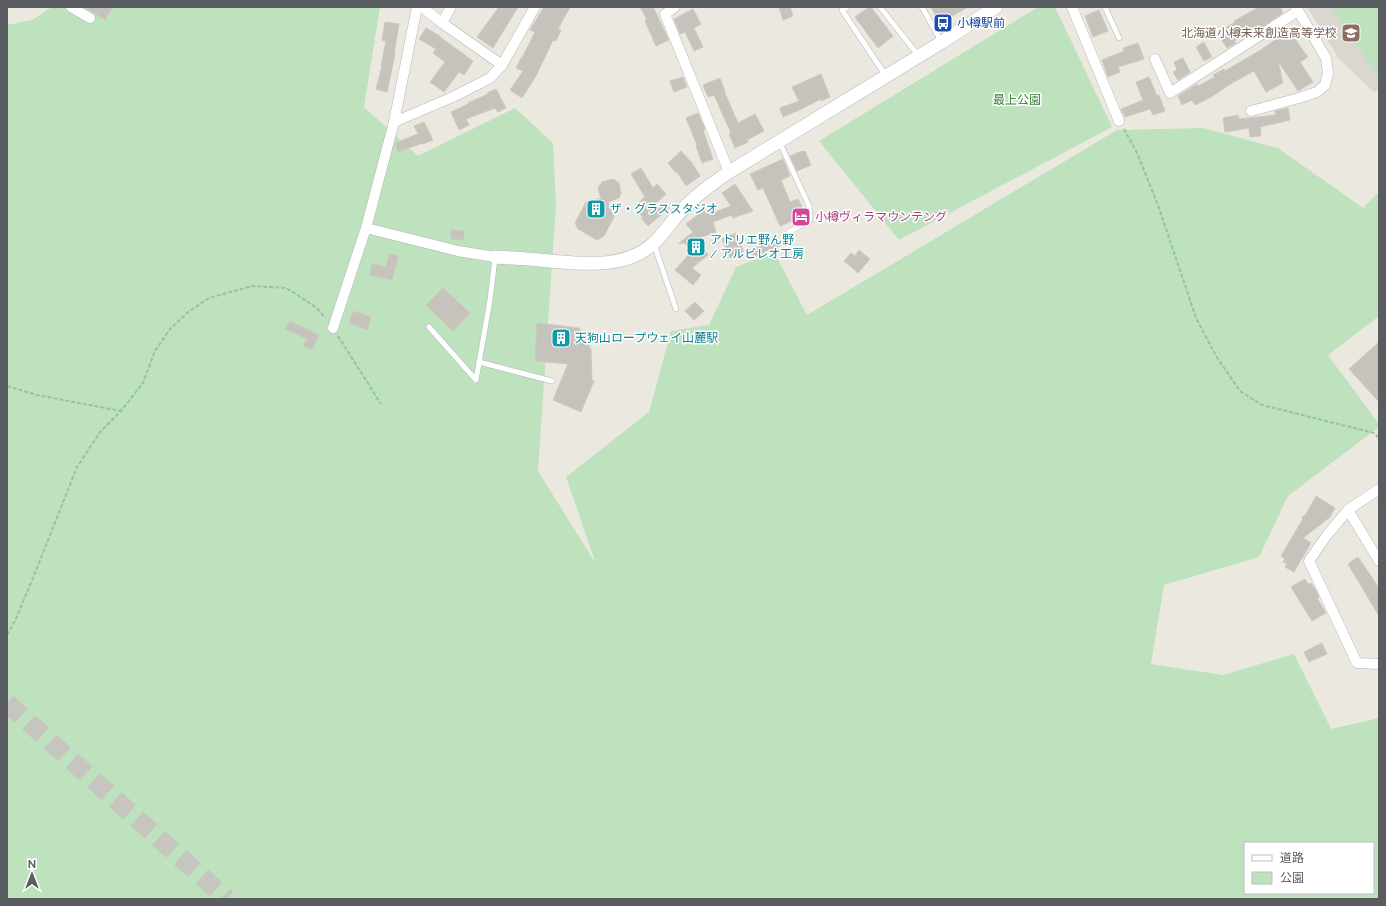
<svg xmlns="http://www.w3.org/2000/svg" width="1386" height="906" viewBox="0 0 1386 906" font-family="Raleway,'Noto Sans JP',sans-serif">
	<rect width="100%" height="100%" fill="#ebe8e0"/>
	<path fill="#dbd7ce" d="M 1307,7 L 1379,7 L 1379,89 L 1374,92 L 1339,59 Z"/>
	<g fill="#bee2bd" fill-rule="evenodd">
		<path d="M 52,7 L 380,7 L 364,107 L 418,156 L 515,108 L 553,143 L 556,205 L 538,471 L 596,564 L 566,477 L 649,412 L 671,331 L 709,325 L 736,267 L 774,252 L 807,315 L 1117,130 L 1203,128 L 1278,148 L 1363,208 L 1379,192 L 1379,316 L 1328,355 L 1379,424 L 1379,427 L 1288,496 L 1259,557 L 1164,585 L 1151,664 L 1223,675 L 1294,654 L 1331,729 L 1379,718 L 1379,899 L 7,899 L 7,25 L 32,20 ZM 1245,843 L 1373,843 L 1373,893 L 1245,893 Z"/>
		<path d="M 1038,7 L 1055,7 L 1112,127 L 899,240 L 819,141 Z"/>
		<path d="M 1331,7 L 1379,7 L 1379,78 Z"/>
	</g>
	<g fill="#c6c3bd" stroke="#cfc9bf">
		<path d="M 85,7 L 113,7 L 105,20 Z"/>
		<path d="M 499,7 L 518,7 L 493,48 L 477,37 Z"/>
		<path d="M 544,7 L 570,7 L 558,29 L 561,30 L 556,41 L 553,40 L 536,76 L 522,98 L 510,90 L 523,71 L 516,68 L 521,58 L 522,58 L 535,32 L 530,30 Z"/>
		<path d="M 640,7 L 653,7 L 669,40 L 656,46 L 645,21 L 647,20 Z"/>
		<path d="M 779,7 L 790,7 L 793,16 L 783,20 Z"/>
		<path d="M 869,7 L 871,7 L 893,36 L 878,48 L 855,17 Z"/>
		<path d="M 931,7 L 968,7 L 940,23 Z"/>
		<path d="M 1259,7 L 1280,7 L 1283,13 L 1262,27 L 1259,28 L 1258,27 L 1234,41 L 1236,43 L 1227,48 L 1217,33 L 1235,22 L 1234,21 Z"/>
		<path d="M 693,9 L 701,24 L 694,28 L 703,47 L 694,51 L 685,32 L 680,34 L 674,19 Z"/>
		<path d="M 1099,10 L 1108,31 L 1093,37 L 1085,16 Z"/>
		<path d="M 385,22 L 399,24 L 394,54 L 395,54 L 387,92 L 376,89 L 382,66 L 381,66 L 386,41 L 382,40 Z"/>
		<path d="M 1286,27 L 1308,57 L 1300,62 L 1313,82 L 1298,91 L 1278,61 L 1283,83 L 1266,92 L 1254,71 L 1232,83 L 1211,97 L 1195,105 L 1192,100 L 1182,105 L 1178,96 L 1197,84 L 1198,86 L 1215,77 L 1213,75 L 1224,69 L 1225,71 L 1259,51 L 1281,36 L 1278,32 Z"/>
		<path d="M 426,28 L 440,36 L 440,37 L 473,61 L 464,75 L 459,72 L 444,92 L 430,82 L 445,62 L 433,53 L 436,49 L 419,39 Z"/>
		<path d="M 1204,42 L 1212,57 L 1204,61 L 1196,47 Z"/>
		<path d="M 1138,43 L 1144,59 L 1118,67 L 1120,72 L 1108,77 L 1102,60 L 1124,51 L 1123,48 Z"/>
		<path d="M 1183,58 L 1190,72 L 1178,80 L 1173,72 L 1177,70 L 1174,62 Z"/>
		<path d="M 821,74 L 830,97 L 821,101 L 821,99 L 797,111 L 783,117 L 780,108 L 799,101 L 792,87 Z"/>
		<path d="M 683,77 L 687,87 L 674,92 L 670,81 Z"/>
		<path d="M 1149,77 L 1157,96 L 1159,95 L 1165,111 L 1153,115 L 1150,109 L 1125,117 L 1121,109 L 1143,100 L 1136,82 Z"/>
		<path d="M 720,78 L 725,91 L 724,91 L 738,123 L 755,114 L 764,131 L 747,140 L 748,142 L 735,148 L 729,134 L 731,133 L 714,95 L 708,97 L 703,85 Z"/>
		<path d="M 496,89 L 506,108 L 498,112 L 495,108 L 466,119 L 469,125 L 459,130 L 451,112 L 468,104 L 468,103 L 488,94 L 487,93 Z"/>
		<path d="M 1288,108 L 1290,120 L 1260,127 L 1261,136 L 1250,137 L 1249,128 L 1225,132 L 1223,118 L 1238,115 L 1239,119 L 1276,115 L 1275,111 Z"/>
		<path d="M 698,113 L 705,129 L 703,130 L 713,159 L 702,163 L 696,146 L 697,145 L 686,118 Z"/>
		<path d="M 424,122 L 433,140 L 423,144 L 423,143 L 398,152 L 395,143 L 418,134 L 414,126 Z"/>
		<path d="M 681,151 L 692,163 L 700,176 L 686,186 L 677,172 L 676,173 L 668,163 Z"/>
		<path d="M 802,151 L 802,152 L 805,151 L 811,165 L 797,171 L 790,156 Z"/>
		<path d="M 783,159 L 790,176 L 781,180 L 790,202 L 798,199 L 805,213 L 796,217 L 797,219 L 780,226 L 763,188 L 758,190 L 750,174 Z"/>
		<path d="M 641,168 L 653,188 L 657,184 L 666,194 L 653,206 L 656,210 L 666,204 L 669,208 L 648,226 L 641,218 L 643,217 L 639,213 L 642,210 L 637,204 L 645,197 L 631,174 Z"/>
		<path d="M 613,179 L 619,183 L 621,193 L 619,198 L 608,202 L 614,217 L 604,236 L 597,240 L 578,229 L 575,223 L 586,202 L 601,198 L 598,188 L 602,182 Z"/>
		<path d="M 735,184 L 753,211 L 733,218 L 732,215 L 713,222 L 716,232 L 695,239 L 708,255 L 692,268 L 701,275 L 693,285 L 675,270 L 692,251 L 684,243 L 678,244 L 693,232 L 686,224 L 700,213 L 708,210 L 710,214 L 731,206 L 722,193 Z"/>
		<path d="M 451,230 L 464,231 L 464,240 L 451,239 Z"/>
		<path d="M 736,233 L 744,253 L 730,258 L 722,239 Z"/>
		<path d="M 776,237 L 780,246 L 754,257 L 751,251 L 762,245 L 761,242 Z"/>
		<path d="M 859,250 L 870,259 L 858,273 L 844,261 L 851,253 L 855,256 Z"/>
		<path d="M 389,254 L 398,256 L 392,280 L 370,275 L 372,264 L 386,267 Z"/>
		<path d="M 443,288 L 470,313 L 453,331 L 426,305 Z"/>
		<path d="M 695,302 L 704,311 L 694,320 L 685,311 Z"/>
		<path d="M 353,311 L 371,317 L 367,330 L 349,323 Z"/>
		<path d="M 290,321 L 319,335 L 312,350 L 303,346 L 307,339 L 285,329 Z"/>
		<path d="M 537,323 L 579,328 L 591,349 L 592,380 L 594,381 L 581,412 L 553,400 L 568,364 L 535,361 Z"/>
		<path d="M 1379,342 L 1379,402 L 1349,369 Z"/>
		<path d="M 1316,496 L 1335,508 L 1330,517 L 1303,538 L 1311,543 L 1294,572 L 1285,567 L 1287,564 L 1283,562 L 1285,559 L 1281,556 L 1303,519 L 1302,517 L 1306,514 Z"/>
		<path d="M 1358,557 L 1379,588 L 1379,616 L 1348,564 Z"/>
		<path d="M 1305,579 L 1308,584 L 1311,583 L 1317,592 L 1319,597 L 1317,598 L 1326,613 L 1312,621 L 1291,587 Z"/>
		<path d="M 1322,643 L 1327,654 L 1309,662 L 1304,652 Z"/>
	</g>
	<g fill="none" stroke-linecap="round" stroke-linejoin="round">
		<path stroke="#c6c5c0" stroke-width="19" stroke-dasharray="19 10" stroke-linecap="butt" d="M 7,703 L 227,899"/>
		<g stroke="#b3b6ba" stroke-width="6">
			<g id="service">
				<path d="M 847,7 L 842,10 L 886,76"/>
				<path d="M 880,7 L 918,55"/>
				<path d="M 922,7 L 941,41"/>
				<path d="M 1105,7 L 1119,38"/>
				<path d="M 779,141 L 809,206 L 810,220 L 789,232"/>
				<path d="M 654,244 L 676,309"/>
				<path d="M 429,327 L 476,380 L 490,300 L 495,258"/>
				<path d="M 479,362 L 552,381"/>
			</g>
		</g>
		<g stroke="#b3b6ba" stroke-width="11">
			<g id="minor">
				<path d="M 71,7 L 90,18"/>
				<path d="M 422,7 L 442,23 L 502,65"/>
				<path d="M 675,7 L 665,14 L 729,172"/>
				<path d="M 1072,7 L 1119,121"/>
				<path d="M 442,23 L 451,7"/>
				<path d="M 1155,59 L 1170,93 L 1298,11"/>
				<path d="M 1251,111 L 1299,98 L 1317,92 L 1325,85 L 1328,73 L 1326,58 L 1296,7"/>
				<path d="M 394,122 L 453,97 L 490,78 L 502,65 L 535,7"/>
				<path d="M 366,228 L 458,251 L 495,257"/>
				<path d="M 333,328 L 366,228 L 394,122 L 417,7"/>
				<path d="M 1379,489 L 1348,510 L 1327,535 L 1309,561 L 1357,663 L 1379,664"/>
				<path d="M 1348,510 L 1379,561"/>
			</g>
		</g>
		<g stroke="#b3b6ba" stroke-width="14">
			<path id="tertiary" d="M 495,257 C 513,258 532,259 550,261 C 585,264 626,269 654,243 C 665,232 673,219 684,208 C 697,194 713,183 729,172 L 942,42 L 996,7"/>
		</g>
		<g stroke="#97c2a1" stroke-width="2" stroke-dasharray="4 2" stroke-linecap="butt">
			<path d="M 1124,129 L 1136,151 L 1158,205 L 1196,318 L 1216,356 L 1240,391 L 1262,405 L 1374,433 L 1379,438"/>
			<path d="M 338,336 L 381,404"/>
			<path d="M 7,386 L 37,395 L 121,411"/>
			<path d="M 7,635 L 15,621 L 37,568 L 77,467 L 100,432 L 121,411 L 143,383 L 155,351 L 170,329 L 187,313 L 209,298 L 252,286 L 286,288 L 296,294 L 317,308 L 325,318"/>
		</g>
		<use href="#service" stroke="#fff" stroke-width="5"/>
		<use href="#minor" stroke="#fff" stroke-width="10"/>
		<use href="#tertiary" stroke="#fff" stroke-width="13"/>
	</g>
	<defs>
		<g id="bus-square" transform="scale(1)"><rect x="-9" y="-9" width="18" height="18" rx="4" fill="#1a4fb4" stroke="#fff"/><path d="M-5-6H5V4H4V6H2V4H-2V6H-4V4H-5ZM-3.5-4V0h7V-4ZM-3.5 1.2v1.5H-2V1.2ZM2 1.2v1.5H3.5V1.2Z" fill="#fff"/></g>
		<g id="school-square" transform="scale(1)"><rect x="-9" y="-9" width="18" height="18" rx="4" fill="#8d6e63" stroke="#fff"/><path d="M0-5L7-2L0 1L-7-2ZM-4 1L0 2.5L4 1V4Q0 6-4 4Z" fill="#fff"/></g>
		<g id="building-square" transform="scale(1)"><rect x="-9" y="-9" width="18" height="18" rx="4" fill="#0f9aa8" stroke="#fff"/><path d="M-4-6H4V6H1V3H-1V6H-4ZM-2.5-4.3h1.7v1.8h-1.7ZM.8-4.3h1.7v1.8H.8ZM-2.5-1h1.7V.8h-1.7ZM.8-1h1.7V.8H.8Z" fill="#fff"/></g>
		<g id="hotel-square" transform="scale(1)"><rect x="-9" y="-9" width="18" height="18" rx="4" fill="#d1479c" stroke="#fff"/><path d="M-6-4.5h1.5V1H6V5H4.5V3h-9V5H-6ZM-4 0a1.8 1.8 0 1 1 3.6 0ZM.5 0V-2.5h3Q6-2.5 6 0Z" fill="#fff"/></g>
	</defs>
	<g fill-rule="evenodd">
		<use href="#bus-square" x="943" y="23"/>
		<use href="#school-square" x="1351" y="33"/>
		<use href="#building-square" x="596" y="209"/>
		<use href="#hotel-square" x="801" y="217"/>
		<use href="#building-square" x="696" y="247"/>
		<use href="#building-square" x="561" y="338"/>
	</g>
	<g text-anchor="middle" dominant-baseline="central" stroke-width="3" stroke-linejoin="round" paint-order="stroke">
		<g font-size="12" fill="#164399" stroke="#fff" text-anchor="start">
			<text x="957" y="23">小樽駅前</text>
		</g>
		<g font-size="12" fill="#785e54" stroke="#fff" text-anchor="end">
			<text x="1337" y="33">北海道小樽未来創造高等学校</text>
		</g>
		<g font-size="12" fill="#388039" stroke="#fff">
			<text x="1017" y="100">最上公園</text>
		</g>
		<g font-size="12" fill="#0d838f" stroke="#fff" text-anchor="start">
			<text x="610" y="209">ザ・グラススタジオ</text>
			<text x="710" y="240">アトリエ野ん野<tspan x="710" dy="14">/ アルビレオ工房</tspan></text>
			<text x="575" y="338">天狗山ロープウェイ山麓駅</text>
		</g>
		<g font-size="12" fill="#b23c85" stroke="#fff" text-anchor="start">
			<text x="815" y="217">小樽ヴィラマウンテング</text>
		</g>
	</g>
	<rect width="1386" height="906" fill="none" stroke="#595c60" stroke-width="16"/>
	<rect x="1244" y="842" width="130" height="52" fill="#ffffff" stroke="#bdbebf"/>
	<rect x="1252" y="855" width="20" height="6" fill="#ffffff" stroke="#bdbebf"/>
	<text x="1280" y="862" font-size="12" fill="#595c60">道路</text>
	<rect x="1252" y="872" width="20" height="12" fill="#bee2bd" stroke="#bdbebf"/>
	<text x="1280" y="882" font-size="12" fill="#595c60">公園</text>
	<g transform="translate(32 874)" stroke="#ffffff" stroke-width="3" paint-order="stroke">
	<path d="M0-3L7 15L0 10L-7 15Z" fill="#595c60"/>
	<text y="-6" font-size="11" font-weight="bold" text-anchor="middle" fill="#595c60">N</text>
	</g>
</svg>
